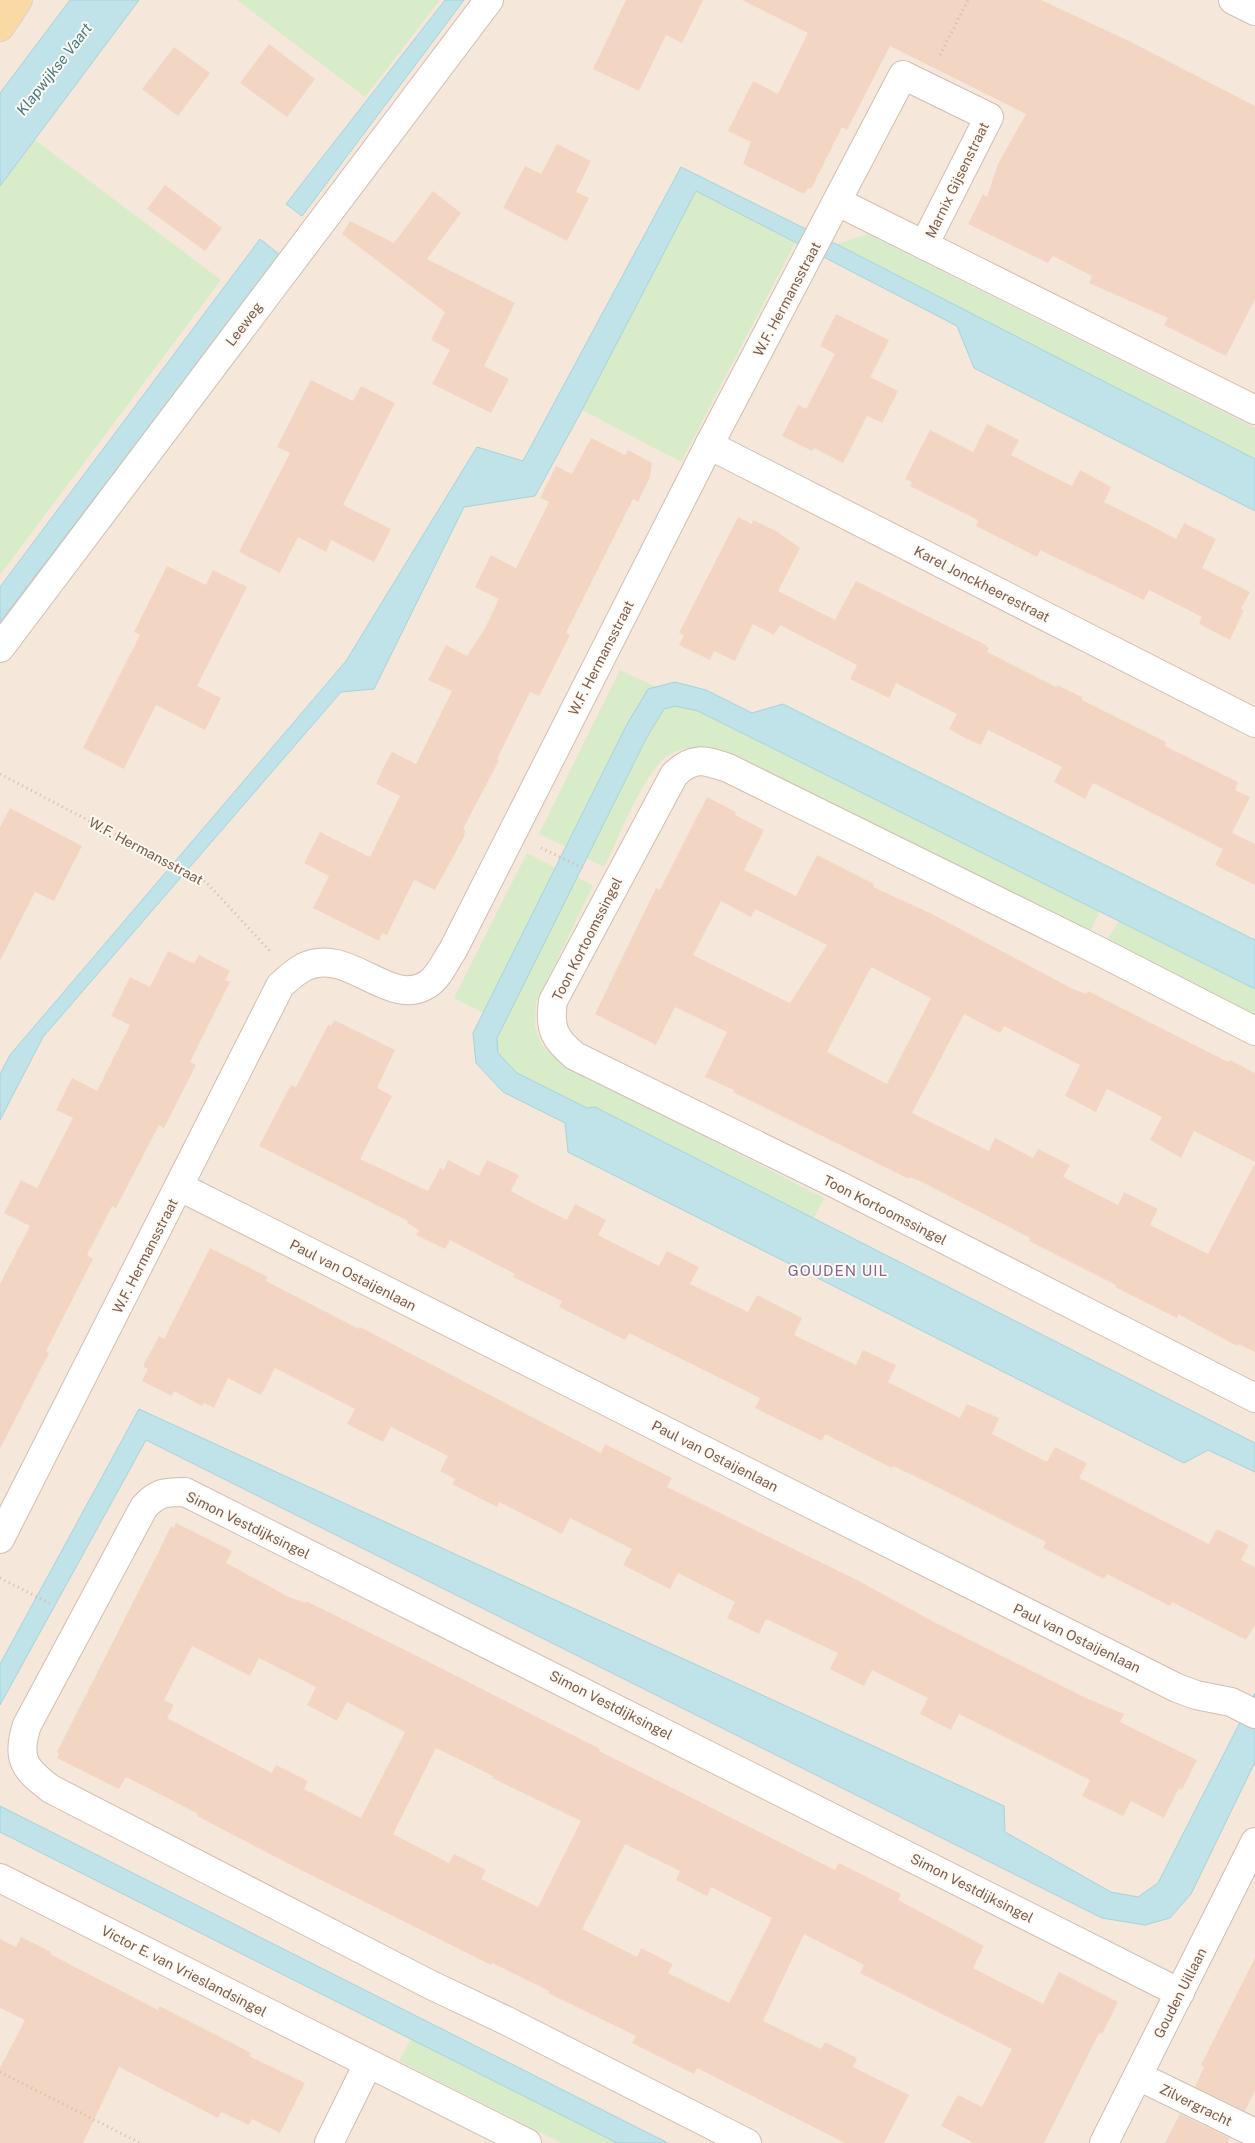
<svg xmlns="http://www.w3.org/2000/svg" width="1255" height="2143" viewBox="0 0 1255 2143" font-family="'Public Sans',sans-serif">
	<rect width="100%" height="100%" fill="#fdf6ec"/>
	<rect fill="#f5e8da" x="0" y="0" width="1255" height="2143"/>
	<g fill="#d8ecc9">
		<path d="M 237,0 L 440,0 L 365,97 Z"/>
		<path d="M 35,140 L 221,280 L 0,575 L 0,186 Z"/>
		<path d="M 696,191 L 795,243 L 681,462 L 582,410 Z"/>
		<path d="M 868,234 L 1255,428 L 1255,459 L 837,244 Z"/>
		<path d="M 620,670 L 656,687 L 648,689 L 626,726 L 566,847 L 539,834 Z"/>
		<path d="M 675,706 L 698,711 L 1100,911 L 1089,934 L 713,748 C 698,746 683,747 669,755 C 645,769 618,840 604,867 L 586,858 L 647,737 L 664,709 Z"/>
		<path d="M 527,853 L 556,868 L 483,1013 L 454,998 Z"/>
		<path d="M 577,877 L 593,886 L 536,1003 L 535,1028 L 542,1045 L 558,1061 L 824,1198 L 814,1218 L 595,1107 L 587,1108 L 517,1073 L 498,1053 L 497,1038 Z"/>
		<path d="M 1119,921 L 1255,989 L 1255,1019 L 1106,942 Z"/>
		<path d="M 411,2039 L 617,2143 L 561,2143 L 399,2061 Z"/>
	</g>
	<g fill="#bfe3e8" stroke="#a5d3da">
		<path d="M 70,0 L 139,0 L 0,186 L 0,93 Z"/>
		<path d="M 445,0 L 464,0 L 302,216 L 286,204 Z"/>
		<path d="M 681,167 L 850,251 L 1255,459 L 1255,511 L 974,368 L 957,326 L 696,191 L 582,410 L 535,496 L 464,507 L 374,689 L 341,692 L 43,1037 L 0,1120 L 0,1074 L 10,1055 L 346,661 L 477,447 L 523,461 Z"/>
		<path d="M 260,239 L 280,255 L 0,622 L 0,587 Z"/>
		<path d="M 675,682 L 706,690 L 752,713 L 783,704 L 1255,940 L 1255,989 L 698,711 L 675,706 L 664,709 L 647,737 L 497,1038 L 498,1053 L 517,1073 L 587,1108 L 595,1107 L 1255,1443 L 1255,1472 L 1208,1450 L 1184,1463 L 568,1152 L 565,1123 L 503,1092 L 476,1063 L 473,1033 L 626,726 L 648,689 Z"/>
		<path d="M 139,1409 L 1004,1806 L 1005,1832 L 1111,1892 L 1138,1897 L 1158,1883 L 1255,1693 L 1255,1762 L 1191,1894 L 1170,1918 L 1145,1925 L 1102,1918 L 146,1440 L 0,1705 L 0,1664 Z"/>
		<path d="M 0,1806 L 668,2143 L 617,2143 L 0,1832 Z"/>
	</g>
	<g fill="#f3d5c3" fill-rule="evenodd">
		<path d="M 626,0 L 703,0 L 682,43 L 666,35 L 639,91 L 593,69 Z"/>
		<path d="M 742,0 L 1041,0 L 1131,42 L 1255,106 L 1255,299 L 1226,356 L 1164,325 L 1168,318 L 1089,283 L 1092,276 L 1053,256 L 1048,263 L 968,224 L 983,194 L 987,197 L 998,164 L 1026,114 L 890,46 L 847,130 L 842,127 L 811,189 L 808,188 L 804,194 L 743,164 L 751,142 L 728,131 L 753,81 L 778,94 L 808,33 Z"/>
		<path d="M 269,44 L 315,79 L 287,117 L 240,83 Z"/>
		<path d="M 174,47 L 210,73 L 178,116 L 142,89 Z"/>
		<path d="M 557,144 L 591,161 L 576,192 L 589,198 L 567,241 L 503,208 L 525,166 L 541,174 Z"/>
		<path d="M 165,185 L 222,228 L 205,251 L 147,209 Z"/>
		<path d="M 433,191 L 461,213 L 427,259 L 515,303 L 484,366 L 509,379 L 491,413 L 432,384 L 450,350 L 431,340 L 445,312 L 342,234 L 350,221 L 394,243 Z"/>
		<path d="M 836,314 L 889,340 L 870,377 L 898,391 L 882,423 L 867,416 L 843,463 L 814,448 L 812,451 L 782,436 L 798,405 L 806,409 L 835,354 L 820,346 Z"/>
		<path d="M 311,380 L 353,401 L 361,386 L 395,403 L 343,505 L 391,529 L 374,562 L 331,540 L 326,552 L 298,537 L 280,573 L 239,552 L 290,453 L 277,447 Z"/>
		<path d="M 987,424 L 1019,440 L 1011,455 L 1042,471 L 1072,486 L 1080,470 L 1111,487 L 1104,502 L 1140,520 L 1176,539 L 1184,523 L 1216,539 L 1202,568 L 1250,592 L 1241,609 L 1244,610 L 1230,640 L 1199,624 L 1202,617 L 1149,590 L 1144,600 L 1040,550 L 1037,557 L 976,526 L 978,520 L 910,486 L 912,482 L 905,479 L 930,430 L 973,452 Z"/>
		<path d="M 591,438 L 625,455 L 628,450 L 652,463 L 650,477 L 638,502 L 633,499 L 566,633 L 570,635 L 539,696 L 530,692 L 497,759 L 499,760 L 463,829 L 465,830 L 464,837 L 435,890 L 414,880 L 387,935 L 382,933 L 379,941 L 313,908 L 329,876 L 304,863 L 320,832 L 370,857 L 400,796 L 376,784 L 383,768 L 392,752 L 416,764 L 452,691 L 428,680 L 446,645 L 467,656 L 484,630 L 499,599 L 475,587 L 491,555 L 516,568 L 549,502 L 540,498 L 556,466 L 572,474 Z"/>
		<path d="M 738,517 L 752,524 L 753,520 L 776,531 L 800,548 L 778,591 L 835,620 L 856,581 L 984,644 L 989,648 L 987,652 L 1056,687 L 1057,685 L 1082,697 L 1082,700 L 1166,742 L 1165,746 L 1238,782 L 1235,790 L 1250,797 L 1232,833 L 1255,844 L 1255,885 L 1215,865 L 1223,849 L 1093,783 L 1085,799 L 1054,782 L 1062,767 L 988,730 L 981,745 L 965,738 L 949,729 L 957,714 L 896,683 L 889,698 L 873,690 L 850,679 L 857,665 L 780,625 L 774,635 L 753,624 L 735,661 L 714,651 L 710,660 L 679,645 L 684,635 L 679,633 Z"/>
		<path d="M 167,566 L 206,585 L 213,570 L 247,587 L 197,686 L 221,698 L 205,730 L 156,705 L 124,769 L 83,748 L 140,635 L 134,632 Z"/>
		<path d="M 707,797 L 736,812 L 735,815 L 764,830 L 744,870 L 796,896 L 817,855 L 874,884 L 873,887 L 930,913 L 1073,989 L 1086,994 L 1088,991 L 1228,1062 L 1230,1060 L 1255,1073 L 1255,1162 L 1194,1131 L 1181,1158 L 1150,1140 L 1162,1117 L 1107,1089 L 1096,1112 L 1065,1096 L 1080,1065 L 1004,1026 L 1000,1033 L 964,1014 L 912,1113 L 989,1151 L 995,1138 L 1033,1158 L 1038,1149 L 1070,1165 L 1063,1177 L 1118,1205 L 1124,1192 L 1158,1209 L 1150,1225 L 1208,1254 L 1255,1163 L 1255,1352 L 1238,1344 L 1237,1346 L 1178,1314 L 1177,1318 L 1115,1287 L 1116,1285 L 1029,1241 L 1030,1238 L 922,1182 L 910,1177 L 909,1179 L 733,1092 L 734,1090 L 705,1077 L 727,1032 L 675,1007 L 656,1045 L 595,1014 L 656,888 L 660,890 ZM 721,901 L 751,917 L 755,909 L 827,945 L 790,1003 L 693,955 ZM 871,967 L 931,998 L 887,1084 L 827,1052 Z"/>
		<path d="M 10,808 L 82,846 L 54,901 L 35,892 L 0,961 L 0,827 Z"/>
		<path d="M 168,951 L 194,964 L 199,955 L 230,971 L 225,980 L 230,982 L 190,1062 L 196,1065 L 164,1128 L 159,1125 L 116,1208 L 112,1206 L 87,1255 L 93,1259 L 46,1351 L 49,1353 L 0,1449 L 0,1284 L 30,1226 L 4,1213 L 21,1180 L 37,1188 L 73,1118 L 56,1110 L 72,1078 L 97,1091 L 130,1025 L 111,1016 L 130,977 L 150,987 Z"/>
		<path d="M 334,1020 L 395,1050 L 377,1088 L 392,1096 L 360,1159 L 428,1191 L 440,1168 L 444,1170 L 448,1160 L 479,1176 L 487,1160 L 519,1175 L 511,1191 L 539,1206 L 567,1220 L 575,1204 L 606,1220 L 598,1235 L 629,1251 L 659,1266 L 667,1251 L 699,1267 L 690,1284 L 748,1312 L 757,1295 L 802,1318 L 794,1335 L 856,1365 L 863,1350 L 896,1365 L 888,1382 L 960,1418 L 967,1404 L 999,1418 L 992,1434 L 1047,1462 L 1055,1447 L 1087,1463 L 1079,1478 L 1209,1544 L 1217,1529 L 1249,1545 L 1241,1560 L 1255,1567 L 1255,1625 L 1246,1640 L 1172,1602 L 1170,1606 L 1107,1574 L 1104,1579 L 1043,1548 L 1046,1542 L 929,1483 L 893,1466 L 892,1468 L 825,1434 L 822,1441 L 755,1408 L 760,1398 L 629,1333 L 625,1340 L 559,1307 L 562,1301 L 513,1277 L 515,1274 L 450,1240 L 445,1249 L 416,1235 L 419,1230 L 407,1223 L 408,1221 L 259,1146 L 291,1085 L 296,1087 L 328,1025 L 331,1026 Z"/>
		<path d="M 210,1248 L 268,1277 L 266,1281 L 359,1329 L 360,1327 L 601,1453 L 605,1444 L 672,1478 L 667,1487 L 857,1580 L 932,1621 L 1086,1698 L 1124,1714 L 1120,1722 L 1197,1760 L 1182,1790 L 1179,1788 L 1164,1818 L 1131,1801 L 1123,1816 L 1082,1796 L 1090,1780 L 959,1714 L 951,1730 L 920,1714 L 928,1698 L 872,1670 L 864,1686 L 830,1669 L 838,1653 L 766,1619 L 759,1634 L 727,1618 L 735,1602 L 678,1573 L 670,1589 L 623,1565 L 632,1549 L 570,1518 L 562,1534 L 499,1502 L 497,1507 L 452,1484 L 455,1479 L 440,1471 L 448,1456 L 391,1427 L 383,1442 L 347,1424 L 355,1409 L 275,1368 L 261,1395 L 228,1378 L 214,1408 L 204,1403 L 202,1406 L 174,1391 L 172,1396 L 142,1381 L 148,1369 L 143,1366 L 159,1336 L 164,1339 Z"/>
		<path d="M 176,1523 L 232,1551 L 226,1563 L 289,1597 L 305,1603 L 306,1601 L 419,1657 L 600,1749 L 599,1751 L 835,1870 L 839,1863 L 901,1894 L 898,1900 L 984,1946 L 973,1968 L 1043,2004 L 1059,1972 L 1118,2002 L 1102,2034 L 1099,2033 L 1044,2143 L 974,2143 L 941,2126 L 958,2095 L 982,2107 L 1012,2049 L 860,1973 L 864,1965 L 804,1934 L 763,2021 L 821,2049 L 825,2042 L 857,2058 L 853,2067 L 909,2095 L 884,2143 L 845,2143 L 697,2068 L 694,2074 L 632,2043 L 636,2036 L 548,1993 L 549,1991 L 492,1963 L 491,1965 L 293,1866 L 197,1816 L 198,1814 L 183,1806 L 126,1777 L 119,1789 L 57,1758 L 59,1754 L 57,1752 L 160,1549 L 171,1526 L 174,1528 ZM 192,1646 L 250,1676 L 259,1658 L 316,1687 L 307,1705 L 337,1721 L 347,1702 L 405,1732 L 361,1818 L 304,1789 L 308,1781 L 276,1765 L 272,1773 L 167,1718 L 174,1705 L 164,1700 ZM 436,1748 L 493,1776 L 492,1778 L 581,1821 L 538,1907 L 481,1879 L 486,1870 L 454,1854 L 449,1863 L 393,1834 ZM 625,1844 L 680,1871 L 676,1880 L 707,1896 L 711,1887 L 772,1918 L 729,2003 L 668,1973 L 673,1964 L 641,1948 L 637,1957 L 582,1929 Z"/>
		<path d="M 21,1937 L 51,1952 L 50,1954 L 158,2010 L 159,2006 L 234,2044 L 251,2053 L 249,2056 L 305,2083 L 280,2133 L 252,2119 L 249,2125 L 221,2112 L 218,2118 L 119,2067 L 83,2143 L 0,2143 L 0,2068 L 25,2020 L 0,2008 L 0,1939 L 16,1947 Z"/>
		<path d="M 1255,1958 L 1255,2091 L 1245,2111 L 1195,2087 L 1204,2067 L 1201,2065 Z"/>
		<path d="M 1180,2114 L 1230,2138 L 1228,2143 L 1165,2143 Z"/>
	</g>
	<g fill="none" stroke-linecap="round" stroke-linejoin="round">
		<g stroke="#d1beb0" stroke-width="30">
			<g id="minor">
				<path d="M 1233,0 L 1255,11"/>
				<path d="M 838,202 L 1255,410"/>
				<path d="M 709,445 L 1255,723"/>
				<path d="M 0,648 L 489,0"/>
				<path d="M 1255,1031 L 1091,947 L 728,768 C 704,760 693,756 674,775 L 553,1001 C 549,1028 554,1039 575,1056 L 840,1186 L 1255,1398"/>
				<path d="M 180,1187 L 1177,1688 L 1196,1695 L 1231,1702 L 1255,1714"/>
				<path d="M 0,1539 L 280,986 C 287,979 295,972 304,967 C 348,945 390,1010 428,984 C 439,977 446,960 453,950 L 709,445 L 903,75 L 989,117 L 924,245"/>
				<path d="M 0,1878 L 527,2143"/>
				<path d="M 1138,2076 L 1255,2133"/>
				<path d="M 329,2143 L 368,2064"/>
				<path d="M 747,2143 L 509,2022 L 431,1985 L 51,1789 C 24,1769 16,1758 27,1725 L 144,1507 C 158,1492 165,1492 185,1492 L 1180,1993"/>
				<path d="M 1104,2143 L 1255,1842"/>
			</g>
		</g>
		<g stroke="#dad1cd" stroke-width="30">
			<path id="major" d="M 0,27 L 18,0"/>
		</g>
		<g stroke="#d9b8a5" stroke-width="3" stroke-dasharray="1 4" stroke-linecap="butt">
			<path d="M 940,55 L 968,0"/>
			<path d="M 0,774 L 206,882 L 270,951"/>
			<path d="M 541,848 L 585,869"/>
			<path d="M 0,1578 L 53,1605"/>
			<path d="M 0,2072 L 140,2143"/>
		</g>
		<use href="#minor" stroke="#fff" stroke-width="28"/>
		<use href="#major" stroke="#fbd9a5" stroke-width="28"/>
	</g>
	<g text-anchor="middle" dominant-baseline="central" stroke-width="4" stroke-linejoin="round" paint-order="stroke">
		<g font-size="14" fill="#7a5c4d" stroke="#fffaf3">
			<text transform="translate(957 180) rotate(-64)">Marnix Gijsenstraat</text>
			<text transform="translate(787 299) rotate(-62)">W.F. Hermansstraat</text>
			<text transform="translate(244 324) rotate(-53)">Leeweg</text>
			<text transform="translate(982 584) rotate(27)">Karel Jonckheerestraat</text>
			<text transform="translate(601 658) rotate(-63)">W.F. Hermansstraat</text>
			<text transform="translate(146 851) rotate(28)">W.F. Hermansstraat</text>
			<text transform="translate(587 939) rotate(-63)">Toon Kortoomssingel</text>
			<text transform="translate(885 1210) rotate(27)">Toon Kortoomssingel</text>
			<text transform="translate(145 1256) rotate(-63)">W.F. Hermansstraat</text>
			<text transform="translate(353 1275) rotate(27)">Paul van Ostaijenlaan</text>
			<text transform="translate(715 1456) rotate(27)">Paul van Ostaijenlaan</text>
			<text transform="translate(248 1525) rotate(26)">Simon Vestdijksingel</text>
			<text transform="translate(1077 1638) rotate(26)">Paul van Ostaijenlaan</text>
			<text transform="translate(611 1705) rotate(27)">Simon Vestdijksingel</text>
			<text transform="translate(972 1888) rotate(27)">Simon Vestdijksingel</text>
			<text transform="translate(184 1971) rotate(27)">Victor E. van Vrieslandsingel</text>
			<text transform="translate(1180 1993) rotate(-63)">Gouden Uillaan</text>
			<text transform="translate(1196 2105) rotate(26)">Zilvergracht</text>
		</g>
		<g font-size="15" font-style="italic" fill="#437c86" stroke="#fffaf3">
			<text transform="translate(54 69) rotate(-52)">Klapwijkse Vaart</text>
		</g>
		<g font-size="15" letter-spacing="1" fill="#846695" stroke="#fffaf3">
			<text x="838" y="1270">GOUDEN UIL</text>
		</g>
	</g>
</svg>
